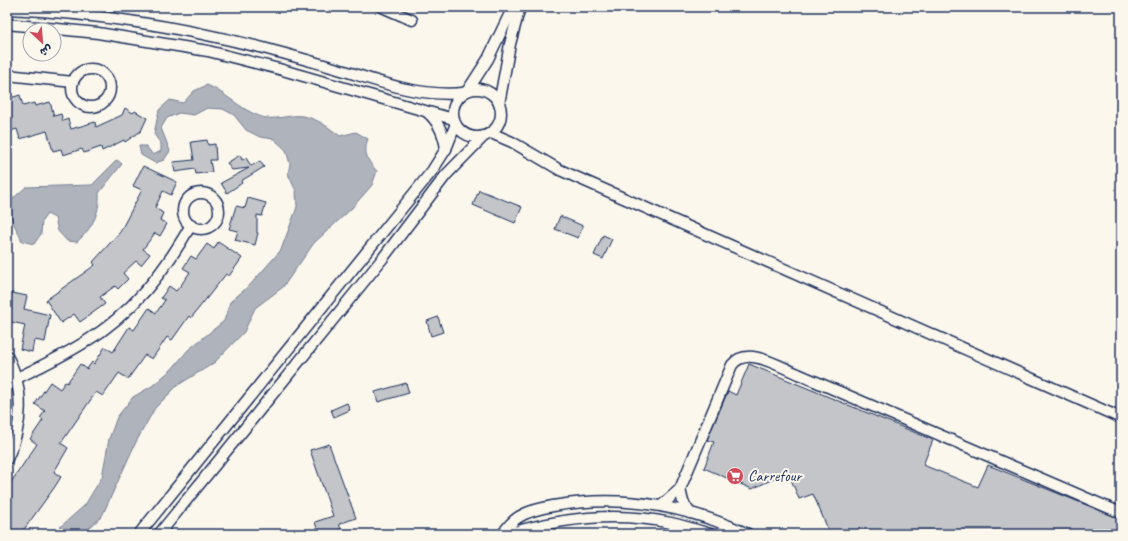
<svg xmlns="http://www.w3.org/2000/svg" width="1128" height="541" viewBox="0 0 1128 541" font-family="Caveat,'Playpen Sans Arabic',sans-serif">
	<rect width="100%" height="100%" fill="#fbf7ec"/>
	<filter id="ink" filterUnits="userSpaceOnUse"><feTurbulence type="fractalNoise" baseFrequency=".025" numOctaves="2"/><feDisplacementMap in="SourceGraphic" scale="8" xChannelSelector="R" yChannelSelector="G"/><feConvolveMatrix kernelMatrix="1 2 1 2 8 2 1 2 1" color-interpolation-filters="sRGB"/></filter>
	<g filter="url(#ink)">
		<g fill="#afb3bb" stroke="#747e96">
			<path d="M 207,85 C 226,93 240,109 259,116 C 273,122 289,114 302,116 C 317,118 328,127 340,136 L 356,132 L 368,139 C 363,152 367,161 377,171 L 372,185 L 351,209 L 314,243 L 283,287 L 255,308 L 244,332 L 214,363 L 178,385 L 155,408 L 136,442 L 102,516 L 83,534 L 55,534 L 59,528 L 85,505 L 102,477 L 109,439 L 117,417 L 133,397 L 152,386 L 172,369 L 188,350 L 224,321 L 230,302 L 250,285 L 281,250 L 297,207 L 296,191 L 288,174 L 290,164 L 286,150 L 274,139 L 260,137 L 246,130 L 234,115 L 223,109 L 207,108 L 194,115 L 179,113 L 167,118 L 161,128 L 170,151 L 164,160 L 155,163 L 141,155 L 139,146 L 146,146 L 153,155 L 161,151 L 161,144 L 154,134 L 159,110 L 170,100 L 183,103 L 194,91 Z"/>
			<path d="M 117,160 L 122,164 L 99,193 C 100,214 92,228 77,242 L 67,241 L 58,231 L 55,218 L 47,214 L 42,221 L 41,234 L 34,244 L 22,241 L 12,220 L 10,201 L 26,187 L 92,185 Z"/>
		</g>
		<g fill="#c3c5c9" stroke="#1b2f5e">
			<path d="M 20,95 L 23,106 L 34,103 L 35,106 L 50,102 L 54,116 L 61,114 L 63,121 L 68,119 L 71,129 L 95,122 L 96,127 L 122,115 L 125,108 L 133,113 L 135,111 L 147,118 L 141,131 L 125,142 L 124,140 L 102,151 L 101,147 L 84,153 L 82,149 L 63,155 L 61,149 L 53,151 L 47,131 L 20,139 L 17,129 L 7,132 L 7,99 Z"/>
			<path d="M 207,140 L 208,145 L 215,144 L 216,160 L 210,160 L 212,172 L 196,174 L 195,169 L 175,172 L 173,162 L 194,160 L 191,142 Z"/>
			<path d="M 240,155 L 242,160 L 246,158 L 251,166 L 260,161 L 264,167 L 241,181 L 242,183 L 227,193 L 221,183 L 249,168 L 232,170 L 227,163 Z"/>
			<path d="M 143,166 L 177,182 L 171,195 L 163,191 L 155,208 L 163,213 L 160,220 L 167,224 L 160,236 L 155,233 L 143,249 L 150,254 L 141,265 L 136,261 L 123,273 L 128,279 L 118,289 L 115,286 L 100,297 L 105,304 L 80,322 L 74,314 L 61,323 L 46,300 L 95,265 L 93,262 L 120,232 L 142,190 L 133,186 Z"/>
			<path d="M 479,190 L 522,207 L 515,223 L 473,205 Z"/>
			<path d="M 248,198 L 266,203 L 262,216 L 257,215 L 257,233 L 258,233 L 255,245 L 235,240 L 238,231 L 229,229 L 236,206 L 245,208 Z"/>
			<path d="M 560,216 L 583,226 L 578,238 L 555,229 Z"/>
			<path d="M 603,235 L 612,239 L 603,259 L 594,255 Z"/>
			<path d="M 218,242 L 242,258 L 237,265 L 229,276 L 226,274 L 191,318 L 189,316 L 172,340 L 167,337 L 152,359 L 145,355 L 128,379 L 119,373 L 103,396 L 96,392 L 61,443 L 68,448 L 54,472 L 61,477 L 54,488 L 25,528 L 18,534 L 7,534 L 7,488 L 37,444 L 30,439 L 43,420 L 40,418 L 45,411 L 35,404 L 50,382 L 60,389 L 65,382 L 67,383 L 80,364 L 87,369 L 92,362 L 94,364 L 105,347 L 113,352 L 129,327 L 134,330 L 149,308 L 156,313 L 165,300 L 161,298 L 169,286 L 176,291 L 181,285 L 190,272 L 183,268 L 191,256 L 196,259 L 207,244 L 214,249 Z"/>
			<path d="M 7,292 L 27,296 L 24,309 L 50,315 L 45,342 L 34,340 L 32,352 L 20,349 L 25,325 L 7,321 Z"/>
			<path d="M 438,317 L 443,332 L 431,336 L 427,321 Z"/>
			<path d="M 749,364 L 933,440 L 923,465 L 978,487 L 988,465 L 1121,519 L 1121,534 L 830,534 L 813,494 L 799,499 L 788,472 L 752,489 L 704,468 L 714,442 L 707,440 L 728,391 L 736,395 Z"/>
			<path d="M 406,383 L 409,393 L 378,402 L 375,392 Z"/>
			<path d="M 347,403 L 350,410 L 334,417 L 331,410 Z"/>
			<path d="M 329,444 L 356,518 L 339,524 L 343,534 L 319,534 L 315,522 L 333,516 L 310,450 Z"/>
		</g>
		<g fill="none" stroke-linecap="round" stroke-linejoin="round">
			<g stroke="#1b2f5e" stroke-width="13">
				<g id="minor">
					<path d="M 382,7 L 412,20"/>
					<path d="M 7,9 C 94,13 182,27 267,49 C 294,56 321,64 348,72 C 386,84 422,97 463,93"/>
					<path d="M 7,24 L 98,33 L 208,51 L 279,69 L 453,119"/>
					<circle cx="91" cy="88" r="19"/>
					<path d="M 7,75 L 73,82"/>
					<circle cx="477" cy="113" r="24"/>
					<path d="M 468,90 L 488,59 L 513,7"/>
					<path d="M 499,104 L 510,44 L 520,7"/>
					<path d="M 427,112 C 439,122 444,134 446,149"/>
					<path d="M 491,133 L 512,142 L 560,170 L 1121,418"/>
					<circle cx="201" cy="211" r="18"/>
					<path d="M 7,356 C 25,389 23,426 7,459"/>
					<path d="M 17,378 C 40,367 63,356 85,342 C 132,314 164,272 191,225"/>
					<path d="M 680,489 L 683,502 L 690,513"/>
					<path d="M 661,506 L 680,489 L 732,365 C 747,345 780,367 798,374 L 1121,513"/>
					<path d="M 139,534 L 432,171 L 446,149 L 455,126"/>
					<path d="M 159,534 L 383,258 L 446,175 L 484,136"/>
					<path d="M 503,534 C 514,514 532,510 553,506 C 620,494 687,506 748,534"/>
					<path d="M 507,534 C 560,518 617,511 671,523 C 684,526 697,530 710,534"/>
				</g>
			</g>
			<use href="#minor" stroke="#fbf7ec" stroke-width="10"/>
		</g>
	</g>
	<defs>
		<g id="supermarket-disc" transform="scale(0.9)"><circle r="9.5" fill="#d1495b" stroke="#fbf7ec"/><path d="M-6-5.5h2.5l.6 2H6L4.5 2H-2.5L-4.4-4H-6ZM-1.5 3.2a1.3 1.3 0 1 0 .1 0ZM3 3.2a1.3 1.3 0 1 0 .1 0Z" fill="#fff"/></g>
	</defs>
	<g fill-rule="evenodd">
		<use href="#supermarket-disc" x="735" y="476"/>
	</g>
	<g text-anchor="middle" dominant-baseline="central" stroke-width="4" stroke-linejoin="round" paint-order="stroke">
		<g font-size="16" fill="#1b2f5e" stroke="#fbf7ec" text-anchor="start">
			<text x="748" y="476">Carrefour</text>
		</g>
	</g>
	<rect width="1128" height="541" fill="none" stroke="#fbf7ec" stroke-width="24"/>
	<rect x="12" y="12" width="1104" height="517" fill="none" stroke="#1b2f5e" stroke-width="1.5" filter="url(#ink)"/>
	<g transform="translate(42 42) rotate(154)"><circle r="19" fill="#fbf7ec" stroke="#a1a7b3"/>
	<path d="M0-3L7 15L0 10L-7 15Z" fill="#d1495b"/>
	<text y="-6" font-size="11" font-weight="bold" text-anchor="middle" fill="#1b2f5e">ش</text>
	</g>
</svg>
